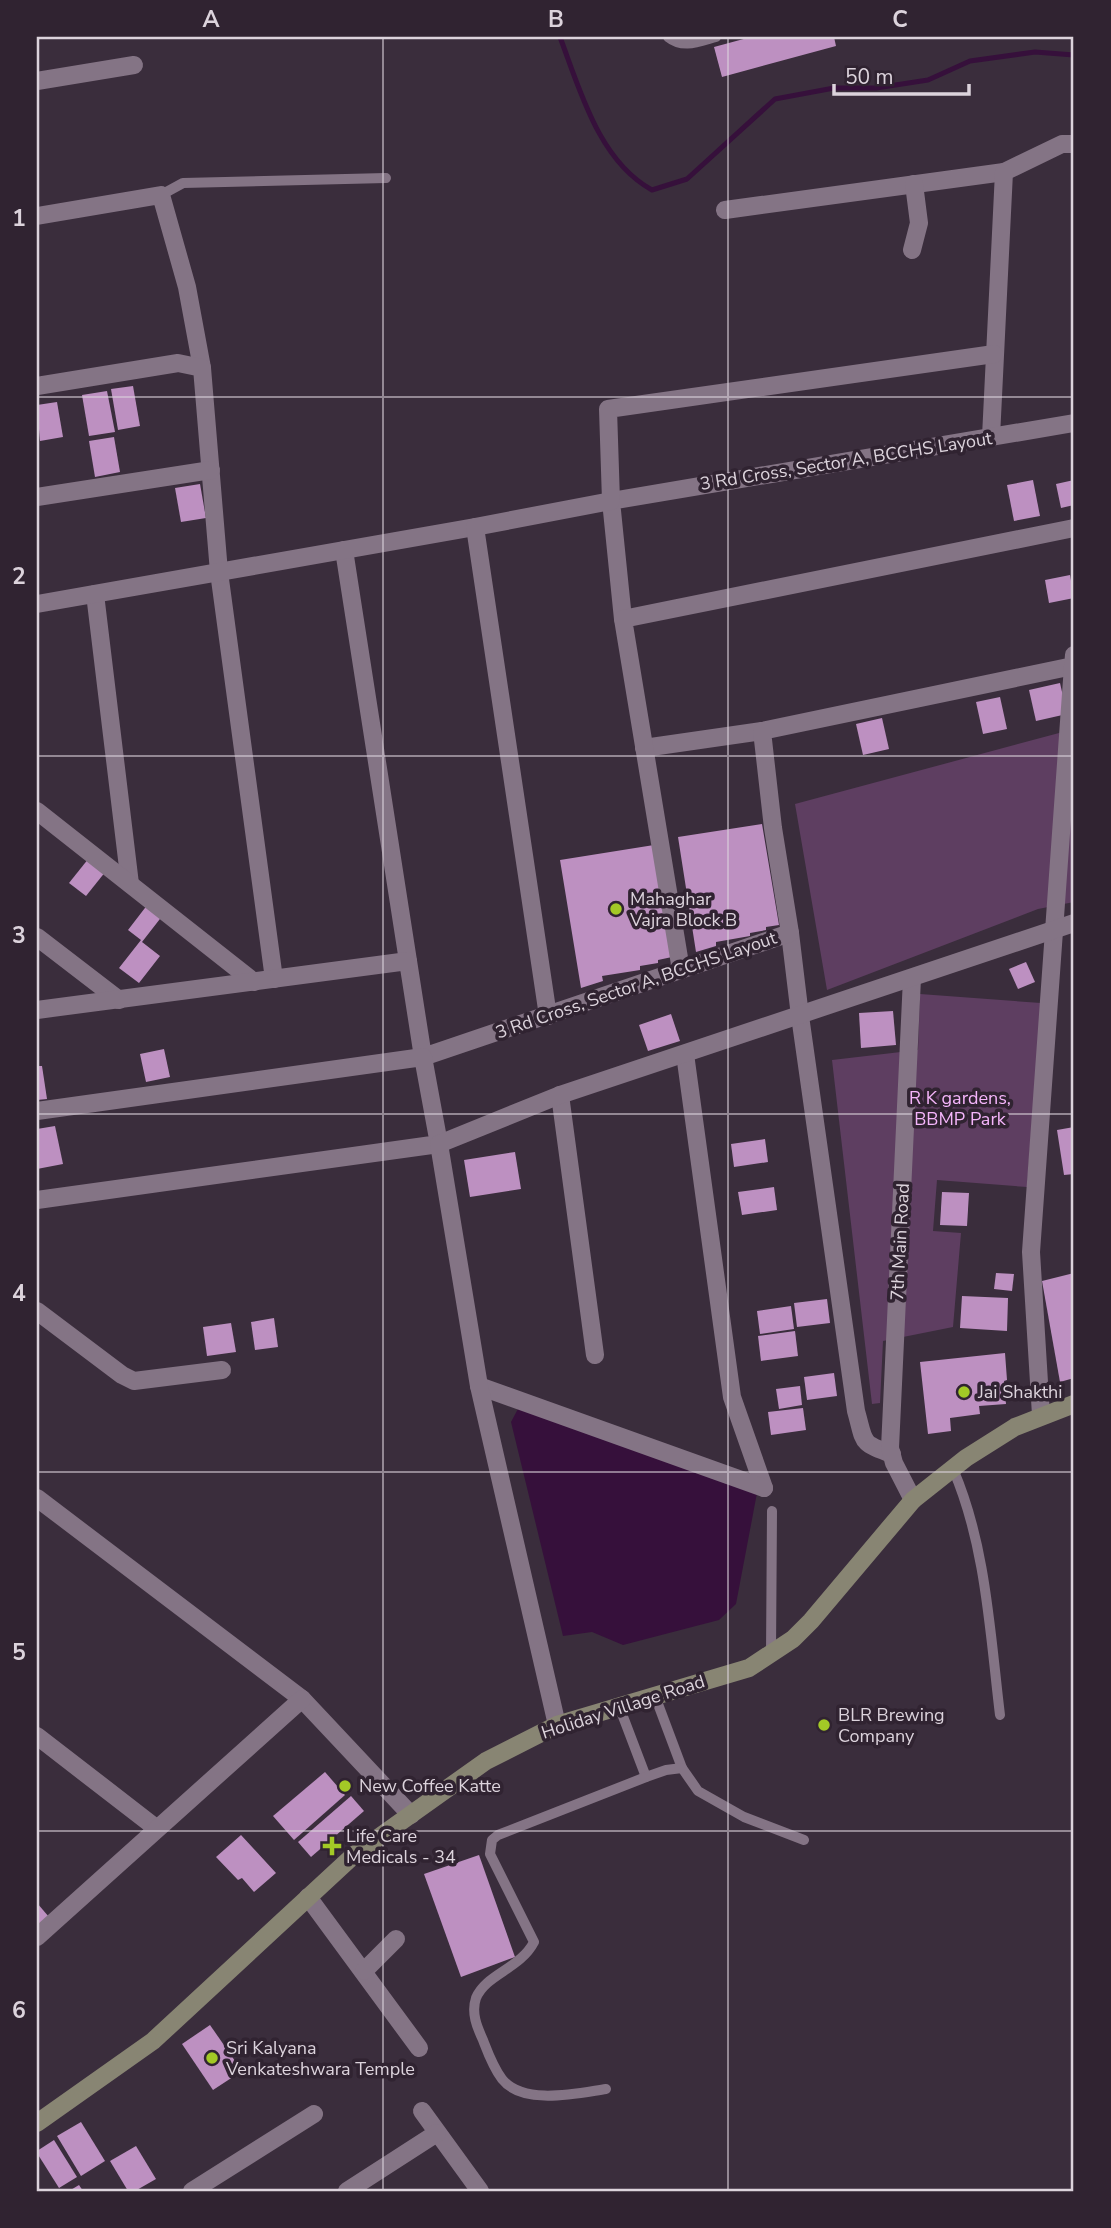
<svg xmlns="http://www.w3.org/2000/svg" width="1111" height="2228" viewBox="0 0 1111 2228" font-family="'Nunito Sans',sans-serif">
	<rect width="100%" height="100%" fill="#3a2d3c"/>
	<g fill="#5e3e61">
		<path d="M 1074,729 L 1074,902 L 1038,909 L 827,990 L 795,804 Z"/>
		<path d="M 920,994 L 1041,1003 L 1027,1187 L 937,1180 L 933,1231 L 961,1233 L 953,1327 L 883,1341 L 880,1403 L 872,1404 L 832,1060 L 918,1050 Z"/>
	</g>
	<path fill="#36103b" d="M 520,1405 L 757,1493 L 736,1604 L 719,1620 L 623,1645 L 592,1632 L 563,1636 L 511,1422 Z"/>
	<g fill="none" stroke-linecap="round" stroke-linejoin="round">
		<path stroke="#36103b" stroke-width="5" d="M 560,37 C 580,90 599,161 652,190 L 687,179 L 775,99 L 834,88 L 876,88 L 928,80 L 970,61 L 1035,52 L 1074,55"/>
	</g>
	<g fill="#bd90c1">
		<path d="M 751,37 L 834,37 L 836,46 L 722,77 L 714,47 Z"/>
		<path d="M 133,386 L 140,426 L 118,430 L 111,389 Z"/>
		<path d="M 107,391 L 115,432 L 89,436 L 82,395 Z"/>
		<path d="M 57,402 L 63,437 L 40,441 L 37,405 Z"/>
		<path d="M 114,437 L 120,472 L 95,477 L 89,441 Z"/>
		<path d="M 1033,480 L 1040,516 L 1014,521 L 1007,485 Z"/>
		<path d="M 1074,480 L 1074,505 L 1061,508 L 1056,484 Z"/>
		<path d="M 200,484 L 206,518 L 181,522 L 175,488 Z"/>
		<path d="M 1070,575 L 1074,598 L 1049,603 L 1045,580 Z"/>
		<path d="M 1060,683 L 1067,714 L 1036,721 L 1029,690 Z"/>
		<path d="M 1000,697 L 1007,729 L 983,734 L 976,702 Z"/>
		<path d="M 882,718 L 889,749 L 863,755 L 856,724 Z"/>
		<path d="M 762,824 L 779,925 L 766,927 L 766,930 L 750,933 L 750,936 L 716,942 L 716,946 L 696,952 L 678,837 Z"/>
		<path d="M 654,845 L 672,957 L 658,960 L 658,963 L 640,966 L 640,970 L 602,976 L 603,981 L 581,988 L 560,860 Z"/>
		<path d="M 89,858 L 106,871 L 86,896 L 69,883 Z"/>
		<path d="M 148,904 L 163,915 L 142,942 L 160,956 L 139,983 L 119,968 L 141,940 L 128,930 Z"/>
		<path d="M 1026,962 L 1035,982 L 1018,989 L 1009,969 Z"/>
		<path d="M 893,1011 L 896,1045 L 861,1048 L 859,1013 Z"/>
		<path d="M 671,1014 L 680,1041 L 648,1051 L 639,1025 Z"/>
		<path d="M 164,1049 L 170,1077 L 146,1082 L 140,1054 Z"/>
		<path d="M 37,1066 L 42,1066 L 47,1099 L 37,1100 Z"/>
		<path d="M 55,1126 L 63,1164 L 37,1169 L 37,1129 Z"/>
		<path d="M 1074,1127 L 1074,1174 L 1064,1175 L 1057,1130 Z"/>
		<path d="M 765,1139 L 768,1162 L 734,1167 L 731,1144 Z"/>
		<path d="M 515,1152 L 521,1189 L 470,1197 L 464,1160 Z"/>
		<path d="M 774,1187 L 777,1210 L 742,1215 L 738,1192 Z"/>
		<path d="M 942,1192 L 969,1193 L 967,1226 L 940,1225 Z"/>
		<path d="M 996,1273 L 1014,1274 L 1012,1291 L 994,1289 Z"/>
		<path d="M 1074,1273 L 1074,1378 L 1060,1382 L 1042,1281 Z"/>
		<path d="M 962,1296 L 1008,1298 L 1007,1331 L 960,1328 Z"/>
		<path d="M 827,1299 L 830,1323 L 797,1327 L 794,1303 Z"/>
		<path d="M 791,1306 L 794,1329 L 760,1334 L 757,1311 Z"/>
		<path d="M 274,1318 L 278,1347 L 255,1350 L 251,1322 Z"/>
		<path d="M 231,1323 L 236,1352 L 207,1356 L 203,1327 Z"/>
		<path d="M 795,1331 L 798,1356 L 761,1361 L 758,1336 Z"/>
		<path d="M 1005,1353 L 1007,1380 L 1004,1381 L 1006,1404 L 979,1406 L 980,1414 L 950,1418 L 951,1431 L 928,1434 L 920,1362 Z"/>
		<path d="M 834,1373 L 837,1396 L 807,1400 L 804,1377 Z"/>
		<path d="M 800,1386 L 802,1405 L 779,1409 L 776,1389 Z"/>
		<path d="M 803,1408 L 806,1430 L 771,1435 L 768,1412 Z"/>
		<path d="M 325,1772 L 345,1795 L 294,1840 L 273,1816 Z"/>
		<path d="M 351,1796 L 364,1811 L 311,1857 L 298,1842 Z"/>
		<path d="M 241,1835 L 276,1873 L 254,1892 L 242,1878 L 238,1880 L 216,1857 Z"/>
		<path d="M 479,1855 L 515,1957 L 461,1977 L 424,1874 Z"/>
		<path d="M 37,1903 L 49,1917 L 37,1928 Z"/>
		<path d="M 210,2025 L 242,2071 L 213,2090 L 182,2044 Z"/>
		<path d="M 81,2122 L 105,2161 L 81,2176 L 57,2136 Z"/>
		<path d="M 54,2140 L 77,2177 L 59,2188 L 37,2153 L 37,2151 Z"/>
		<path d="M 136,2146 L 156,2179 L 135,2191 L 128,2191 L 110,2161 Z"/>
		<path d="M 79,2185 L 83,2191 L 69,2191 Z"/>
	</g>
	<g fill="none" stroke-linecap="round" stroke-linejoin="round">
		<g stroke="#847485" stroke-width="10">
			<path d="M 668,37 C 683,49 698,42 716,37"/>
			<path d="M 161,195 L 183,183 L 386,178"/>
			<path d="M 953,1469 C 986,1545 990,1633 1000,1715"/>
			<path d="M 771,1654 L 772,1511"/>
			<path d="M 655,1696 L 682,1768"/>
			<path d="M 619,1706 L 646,1777"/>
			<path d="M 606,2089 C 578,2093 523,2106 502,2079 C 493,2067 488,2053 483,2040 C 477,2027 471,2013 476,1998 C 486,1974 520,1969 534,1942 L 490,1854 L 492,1840 L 498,1835 L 646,1777 L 666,1770 L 682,1768 L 698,1791 L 744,1817 L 804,1840"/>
		</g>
		<g stroke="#847485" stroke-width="18">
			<path d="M 37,81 L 134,65"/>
			<path d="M 725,210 L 1004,172"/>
			<path d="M 37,216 L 161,195 L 187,287 L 202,368"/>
			<path d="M 912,250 L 919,223 L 914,184"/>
			<path d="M 37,386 L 178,363 L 202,368 L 219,572 L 274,979"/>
			<path d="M 991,437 L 1004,172 L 1062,144 L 1074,144"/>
			<path d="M 37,497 L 211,470"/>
			<path d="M 344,550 L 408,961"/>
			<path d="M 95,594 L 130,884"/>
			<path d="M 37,604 L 475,527"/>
			<path d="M 623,619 L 611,501 L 1074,423"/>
			<path d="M 644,748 L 762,731"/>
			<path d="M 37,811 L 254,982"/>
			<path d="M 790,933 L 800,1016 L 856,1411 C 865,1442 859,1443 892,1454"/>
			<path d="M 37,937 L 119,1000"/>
			<path d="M 681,970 L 623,619 L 1074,528"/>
			<path d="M 912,978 L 890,1448 L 894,1463 L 913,1500"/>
			<path d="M 37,1010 L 408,961 L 423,1057 L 790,933 L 773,828 L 762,731 L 1073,666 L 1074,655"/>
			<path d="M 548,1016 L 475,527 L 611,501 L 608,409 L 994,354"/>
			<path d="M 685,1054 L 732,1397 L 764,1488"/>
			<path d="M 560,1095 L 595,1355"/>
			<path d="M 37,1111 L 423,1057 L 439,1144 L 37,1200"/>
			<path d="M 37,1311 L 122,1375 L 134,1381 L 222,1370"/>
			<path d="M 479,1386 L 764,1488"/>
			<path d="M 1041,1415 L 1031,1252 L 1073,666"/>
			<path d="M 37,1498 L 302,1699 L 411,1815"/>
			<path d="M 557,1725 L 479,1386 L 439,1144 L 560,1095 L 1074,923"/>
			<path d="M 37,1736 L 156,1828"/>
			<path d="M 308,1897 L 419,2048"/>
			<path d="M 37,1937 L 302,1699"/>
			<path d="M 364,1971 L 396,1939"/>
			<path d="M 422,2111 L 480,2191"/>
			<path d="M 192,2191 L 314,2114"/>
			<path d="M 347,2191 L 437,2133"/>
		</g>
		<path stroke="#888573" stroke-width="18" d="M 37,2123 L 153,2041 L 354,1855 L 486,1761 L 557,1725 L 749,1668 L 793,1639 L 811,1621 L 913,1500 L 966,1458 L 1015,1427 L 1074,1404"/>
	</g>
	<path fill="none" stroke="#dcd3dc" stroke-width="2" stroke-opacity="0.55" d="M 383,37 L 383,2191M 728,37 L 728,2191M 37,397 L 1074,397M 37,756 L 1074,756M 37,1114 L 1074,1114M 37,1472 L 1074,1472M 37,1831 L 1074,1831"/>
	<g fill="#a3c926" stroke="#302331" stroke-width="2.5">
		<circle cx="616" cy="909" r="7"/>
		<circle cx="964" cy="1392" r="7"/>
		<circle cx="824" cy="1725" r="7"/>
		<circle cx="345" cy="1786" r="7"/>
		<path d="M328.5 1835.5h7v7h7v7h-7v7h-7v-7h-7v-7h7z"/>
		<circle cx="212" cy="2058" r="7"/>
	</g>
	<g text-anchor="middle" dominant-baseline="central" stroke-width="7" stroke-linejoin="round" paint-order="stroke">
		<g font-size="18" fill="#dcd3dc" stroke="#302331">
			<text transform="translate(846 461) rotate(-9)">3 Rd Cross, Sector A, BCCHS Layout</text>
			<text transform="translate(636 985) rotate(-19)">3 Rd Cross, Sector A, BCCHS Layout</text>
			<text transform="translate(900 1242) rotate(-87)">7th Main Road</text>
			<text transform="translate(623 1707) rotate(-18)">Holiday Village Road</text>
		</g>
		<g font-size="18" fill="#dcd3dc" stroke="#302331" text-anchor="start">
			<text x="630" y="899">Mahaghar<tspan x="630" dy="21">Vajra Block B</tspan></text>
			<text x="978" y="1392">Jai Shakthi</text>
			<text x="838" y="1715">BLR Brewing<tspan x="838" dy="21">Company</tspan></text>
			<text x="359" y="1786">New Coffee Katte</text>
			<text x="346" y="1836">Life Care<tspan x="346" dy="21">Medicals - 34</tspan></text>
			<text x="226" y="2048">Sri Kalyana<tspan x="226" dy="21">Venkateshwara Temple</tspan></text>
		</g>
		<g font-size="18" fill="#f5b5fb" stroke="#302331">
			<text x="960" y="1098">R K gardens,<tspan x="960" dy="21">BBMP Park</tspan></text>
		</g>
	</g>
	<rect width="1111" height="2228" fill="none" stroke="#302331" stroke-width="77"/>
	<path d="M834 84v10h135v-10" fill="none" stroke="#dcd3dc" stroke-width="3.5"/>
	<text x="845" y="84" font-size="21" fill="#dcd3dc" stroke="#302331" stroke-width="5" paint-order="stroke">50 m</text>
	<rect x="38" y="38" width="1034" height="2152" fill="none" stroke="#dcd3dc" stroke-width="2.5"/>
	<g font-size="23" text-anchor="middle" font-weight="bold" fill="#dcd3dc">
		<text x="211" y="27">A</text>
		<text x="556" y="27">B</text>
		<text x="900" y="27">C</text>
		<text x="19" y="226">1</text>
		<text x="19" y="584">2</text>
		<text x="19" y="943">3</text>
		<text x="19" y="1301">4</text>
		<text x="19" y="1660">5</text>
		<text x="19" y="2018">6</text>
	</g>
</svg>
